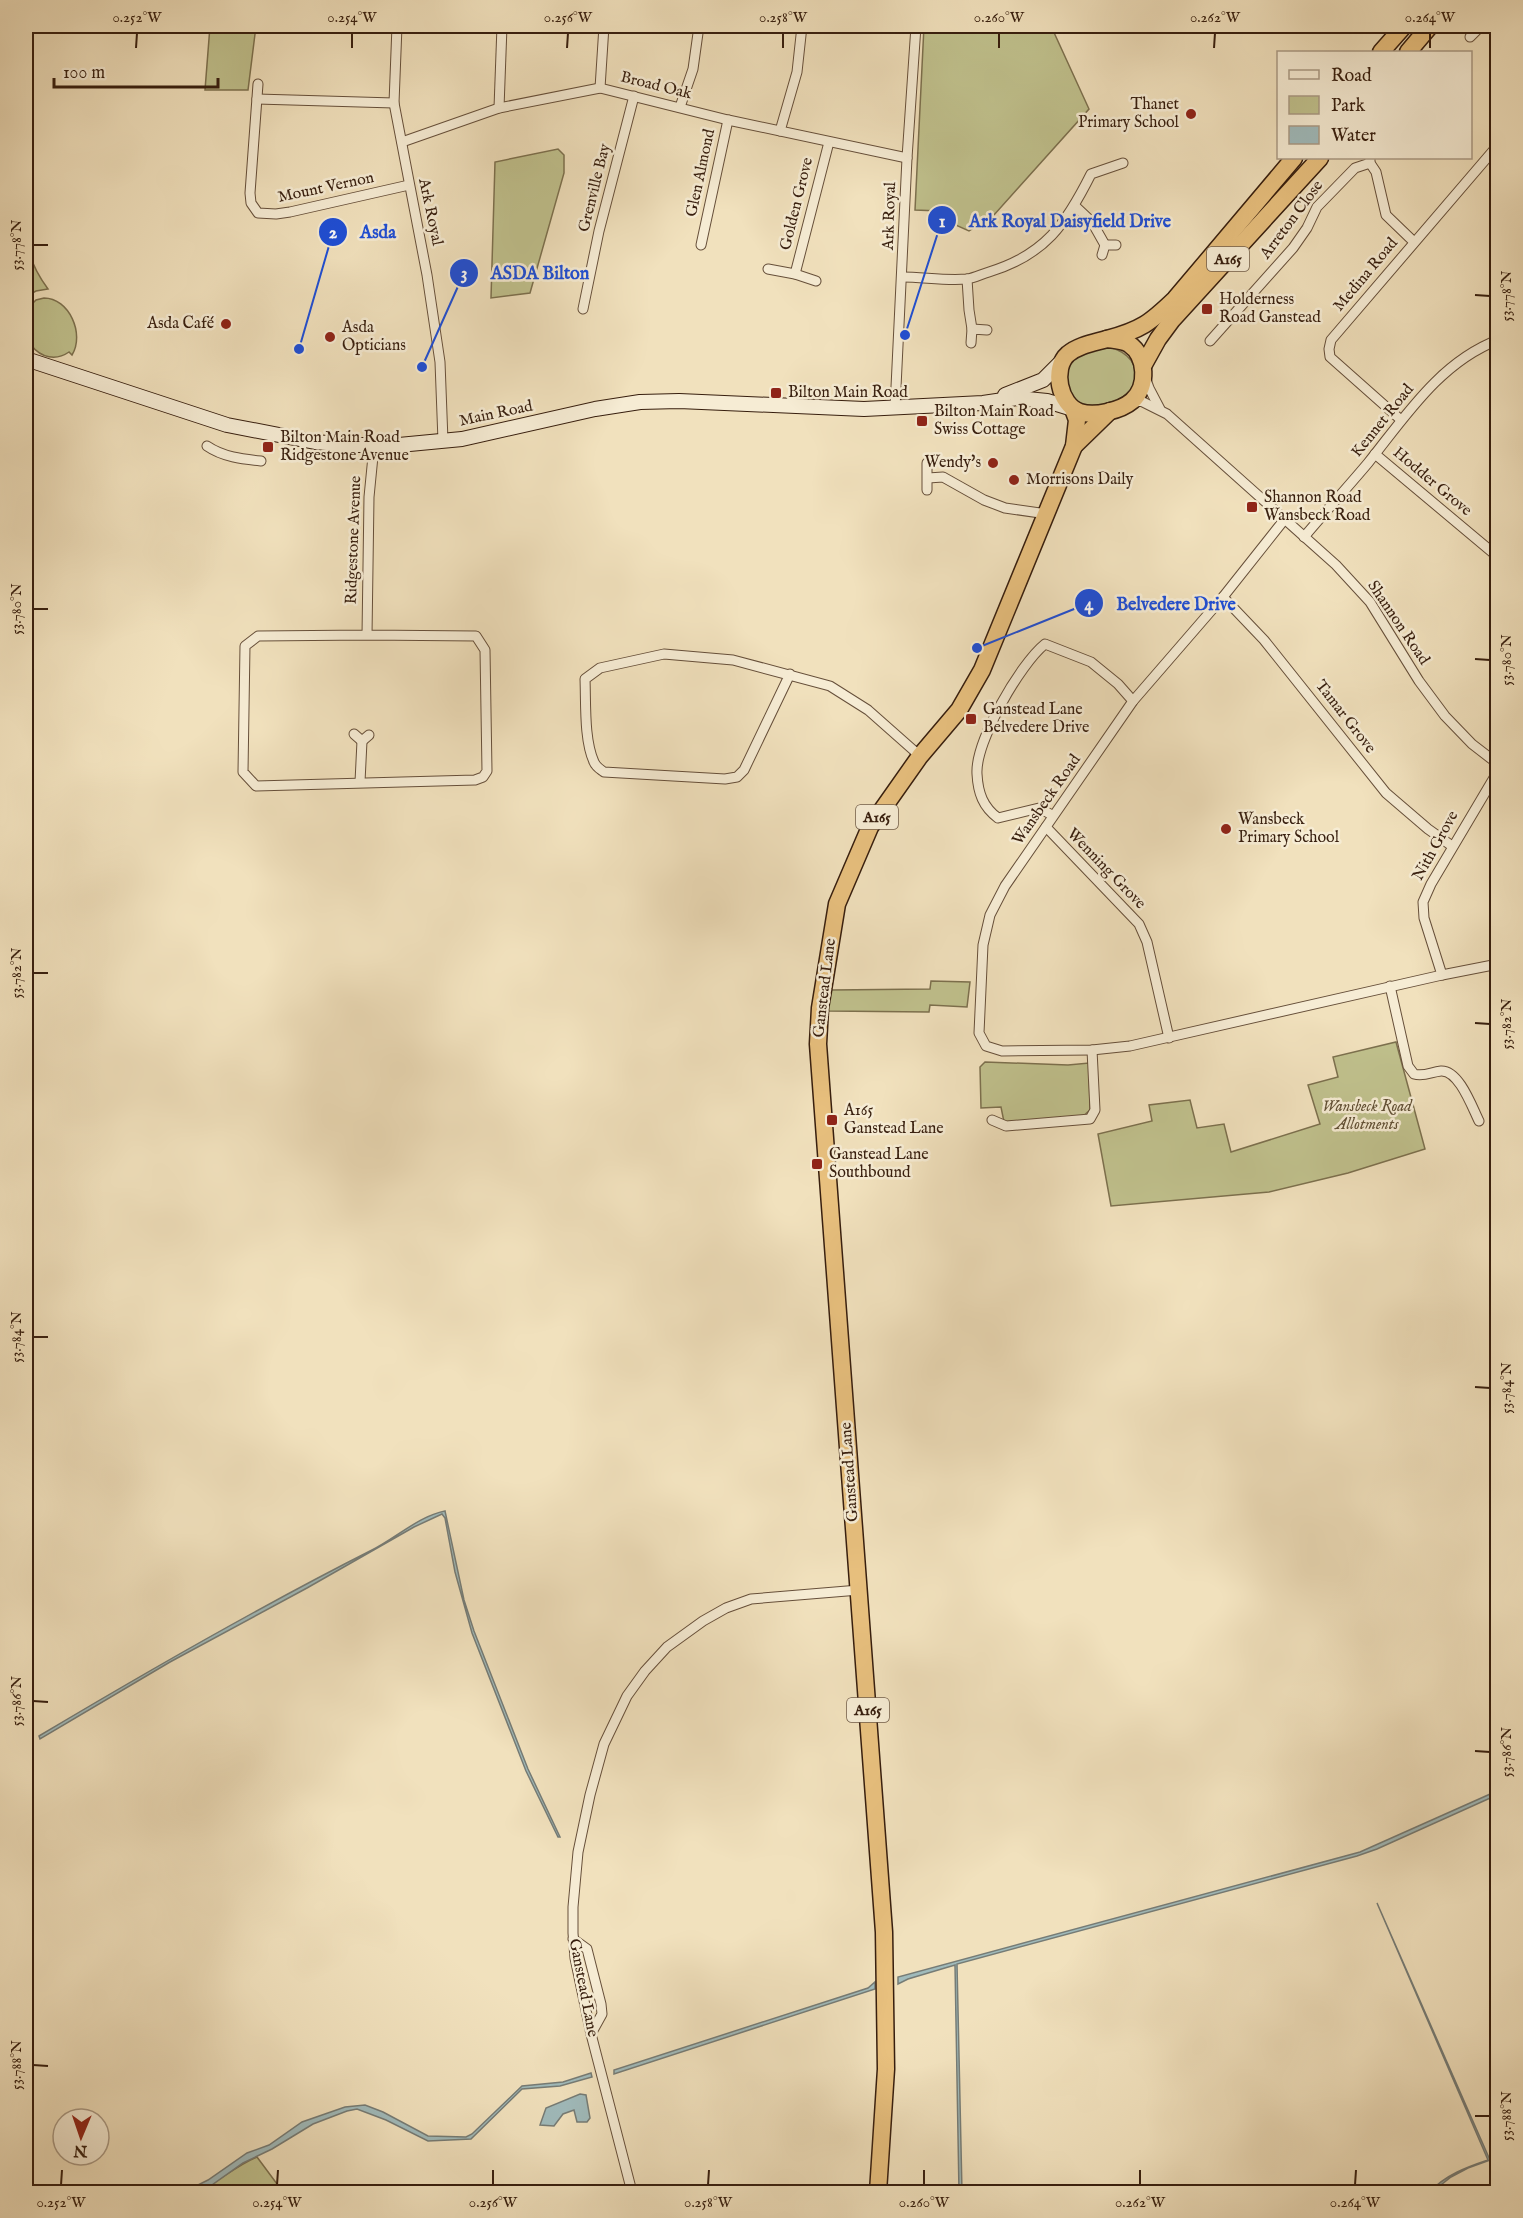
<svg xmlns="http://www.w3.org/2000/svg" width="1523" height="2218" viewBox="0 0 1523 2218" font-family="'IM FELL English',serif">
	<rect width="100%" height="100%" fill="#f1e1bd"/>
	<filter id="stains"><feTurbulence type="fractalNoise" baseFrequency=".00333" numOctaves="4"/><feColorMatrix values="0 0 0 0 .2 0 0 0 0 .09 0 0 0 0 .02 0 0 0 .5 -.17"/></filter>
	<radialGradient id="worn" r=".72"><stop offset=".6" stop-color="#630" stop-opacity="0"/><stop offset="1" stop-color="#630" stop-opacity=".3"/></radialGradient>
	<g fill="#c0c18d" stroke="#7c704e" stroke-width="1.5">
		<path d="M 210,26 L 256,26 L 248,90 L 205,90 Z"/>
		<path d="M 924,26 L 1051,26 L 1089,109 L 994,215 L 969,231 L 951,223 L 940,211 L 915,210 Z"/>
		<path d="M 558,149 L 564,155 L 564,173 L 530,293 L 491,298 L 495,162 Z"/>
		<path d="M 26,202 C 29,213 26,225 27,236 C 27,256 37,274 48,289 L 36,291 L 27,296 Z"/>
		<path d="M 44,298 C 69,298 85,334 72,355 L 69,352 C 56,361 41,358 31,345 L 31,305 L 36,300 Z"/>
		<path d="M 1102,346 C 1147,351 1146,397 1103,405 C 1096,407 1087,408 1080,404 C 1076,402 1071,395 1067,391 C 1067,355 1070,359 1102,346 Z"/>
		<path d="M 931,981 L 970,982 L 967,1007 L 930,1005 L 929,1012 L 828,1011 L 831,990 L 930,989 Z"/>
		<path d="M 1396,1042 L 1425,1149 L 1348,1173 L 1269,1192 L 1111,1206 L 1098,1134 L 1152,1121 L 1149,1105 L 1190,1100 L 1197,1128 L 1224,1124 L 1231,1152 L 1320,1124 L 1308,1085 L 1338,1077 L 1333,1057 Z"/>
		<path d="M 985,1062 L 1068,1065 L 1089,1063 L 1090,1110 L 1082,1117 L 1004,1122 L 1001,1107 L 981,1108 L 980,1067 Z"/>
		<path d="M 257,2157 L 283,2192 L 196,2192 C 218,2183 235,2166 257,2157 Z"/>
	</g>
	<g fill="#a0bbbc" stroke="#767c76" stroke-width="1.5">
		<path d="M 445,1511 L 464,1600 L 474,1631 L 528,1769 L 560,1837 L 558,1837 L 526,1771 L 472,1633 L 455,1572 L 445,1518 L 442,1514 L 414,1527 L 307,1588 L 170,1662 L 40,1739 L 39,1736 C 148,1671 259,1607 372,1550 C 396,1538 419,1516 445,1511 Z"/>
		<path d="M 1497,1791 L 1497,1795 L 1377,1849 L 1357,1856 L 957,1964 L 962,2192 L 959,2192 L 955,1965 L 908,1979 L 898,1984 L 898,1977 L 1360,1852 Z"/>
		<path d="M 1377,1903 L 1490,2160 L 1468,2168 L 1451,2177 L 1432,2192 L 1430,2192 C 1445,2175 1467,2167 1488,2160 Z"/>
		<path d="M 875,1982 L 875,1989 L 614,2074 L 614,2070 L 868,1988 Z"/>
		<path d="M 591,2073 L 592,2077 L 560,2086 L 522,2089 L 471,2139 L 428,2141 L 386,2120 L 357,2109 L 347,2111 L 313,2124 L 272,2149 L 243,2163 L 209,2187 L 196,2192 L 184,2192 L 208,2180 L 247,2153 L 269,2145 L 302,2122 L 345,2107 L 365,2105 L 383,2112 L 428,2136 L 466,2137 L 472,2134 L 522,2086 L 563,2082 Z"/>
		<path d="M 580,2094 L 586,2095 L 590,2118 L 587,2122 L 577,2122 L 574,2110 L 563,2114 L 554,2126 L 540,2125 L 546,2108 Z"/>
	</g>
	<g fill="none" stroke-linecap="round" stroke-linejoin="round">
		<g stroke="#664f3a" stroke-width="11">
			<g id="street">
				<path d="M 397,26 L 394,103 L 427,275 L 440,362 L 443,441"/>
				<path d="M 1470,37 L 1481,26"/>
				<path d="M 258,84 L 250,193 L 251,203 L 258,213 L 276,214 L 290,212 L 409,185"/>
				<path d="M 600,88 L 604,26"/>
				<path d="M 257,99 L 394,103"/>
				<path d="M 680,107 L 693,69 L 699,26"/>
				<path d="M 499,108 L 502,26"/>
				<path d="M 780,131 L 797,72 L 802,26"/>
				<path d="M 402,142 L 499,108 L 600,88 L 728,120 L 907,158"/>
				<path d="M 1370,158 L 1370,163 L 1376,172 L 1386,215 L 1414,242"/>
				<path d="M 1075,206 L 1092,222 L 1105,245"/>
				<path d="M 701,245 L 728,120"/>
				<path d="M 1102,255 L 1105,245 L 1116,245"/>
				<path d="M 768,269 L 795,274 L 816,281"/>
				<path d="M 795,274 L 829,142"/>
				<path d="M 902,277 C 923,277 946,281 967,279 C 974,278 982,274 989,272 C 1045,255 1066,224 1091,174 L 1123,163"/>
				<path d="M 967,279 L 969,310 L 972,329"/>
				<path d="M 583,309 L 599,231 L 634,96"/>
				<path d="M 1210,341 L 1293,248 L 1307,228 L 1317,207 L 1355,168 L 1370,163"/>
				<path d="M 971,343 L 972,329 L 987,330"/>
				<path d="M 1145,377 L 1149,388 L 1160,409"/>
				<path d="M 1131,403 L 1141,401 L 1167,414 L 1336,565 L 1370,602 L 1419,681 L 1445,716 L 1472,744 L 1498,764"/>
				<path d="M 895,408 L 907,158 L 916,26"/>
				<path d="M 1401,420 L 1330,357 L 1329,349 L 1331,340 L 1498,145"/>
				<path d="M 207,446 C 223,457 242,459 261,461"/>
				<path d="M 1375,454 L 1498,557"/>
				<path d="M 927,463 L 927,490"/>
				<path d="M 928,478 L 943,477 L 984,500 L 1005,508 L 1047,514"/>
				<path d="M 1284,520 L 1223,597 L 1133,701 L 1005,886 L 990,915 L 983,945 L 979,1033 L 986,1046 L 1002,1051 L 1092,1050 L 1130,1046 L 1442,975 L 1498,964"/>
				<path d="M 1304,537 C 1325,512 1347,488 1368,463 C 1405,417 1440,362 1498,340"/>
				<path d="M 1223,597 L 1264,640 L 1386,793 L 1428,829 L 1452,846"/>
				<path d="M 367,635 L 258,636 L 245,646 L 243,772 L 256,786 L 475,780 L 483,777 L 487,771 L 485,650 L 476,636 L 367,635 L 369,497 L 374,446"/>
				<path d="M 790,674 L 744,770 L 737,777 L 725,779 L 604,772 C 600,769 596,767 594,762 C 584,740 586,704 585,679 L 600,668 L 664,654 L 733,660 L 830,686 L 868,710 L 920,756"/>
				<path d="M 354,734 L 362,741 L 369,735"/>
				<path d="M 360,782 L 362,741"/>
				<path d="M 1052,815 L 1039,808 L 998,818 C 983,807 978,793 977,774 C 975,742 1020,664 1045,644 L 1091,662 L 1118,684 L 1133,701"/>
				<path d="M 1046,827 L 1139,924 L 1147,942 L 1169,1038"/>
				<path d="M 1442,975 L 1424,918 L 1423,902 L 1431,884 L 1498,771"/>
				<path d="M 1390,986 L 1408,1066 L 1414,1074 C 1424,1077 1431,1072 1441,1071 C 1459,1070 1472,1107 1479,1121"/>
				<path d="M 992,1120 L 1006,1126 L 1090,1119 L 1095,1110 L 1092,1050"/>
				<path d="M 573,1939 L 587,1949 L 601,2004 L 602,2014 L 591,2034"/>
				<path d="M 632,2192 L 591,2034 L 575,1958 L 573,1933 L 573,1907 L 578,1852 L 590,1795 L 604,1744 L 627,1696 L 645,1671 L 667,1647 L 703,1621 L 726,1608 L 751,1599 L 859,1590"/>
			</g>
		</g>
		<g stroke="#371e0e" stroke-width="16">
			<g id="secondary">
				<path d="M 26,359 L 227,425 L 315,442 L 351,445 L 399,445 L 462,439 L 595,409 L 640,402 L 679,401 L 864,409 L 983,403 L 1017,398 L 1047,401 L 1073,409"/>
				<path d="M 1005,395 L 1043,380 L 1061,362"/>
			</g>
		</g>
		<g stroke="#371e0e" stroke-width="19">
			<g id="highway">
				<path d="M 1381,52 L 1404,26"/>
				<path d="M 1408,52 L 1430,26"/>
				<path d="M 1107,339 C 1141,330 1150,323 1175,299 L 1294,158"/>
				<path d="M 1107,339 C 1114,340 1122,340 1129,344 C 1147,356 1148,387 1132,401 C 1125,407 1116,410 1107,412 C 1098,414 1089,415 1080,412 C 1059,405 1052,368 1068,354 C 1079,345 1093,343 1107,339 Z"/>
				<path d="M 1143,366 L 1158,339 L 1172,320 L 1320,158"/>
				<path d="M 1074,446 L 1110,411"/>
				<path d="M 878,2192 L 886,2069 L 884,1932 L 818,1044 L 820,1008 L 837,904 L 870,827 L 920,756 L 959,710 L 982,670 L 1074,446 L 1077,420 L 1073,409"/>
			</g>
		</g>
		<use href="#street" stroke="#f6ecd4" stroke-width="9"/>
		<use href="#secondary" stroke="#f6ecd4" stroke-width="14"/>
		<use href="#highway" stroke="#e8c07e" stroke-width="16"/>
	</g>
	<path fill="none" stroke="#371e0e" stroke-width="2" d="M 136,48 L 137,33M 352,48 L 352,33M 567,48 L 568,33M 783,48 L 783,33M 999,48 L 999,33M 1214,48 L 1215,33M 1430,48 L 1430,33M 33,245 L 48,245M 1475,295 L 1490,296M 33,609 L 48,609M 1475,659 L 1490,660M 33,973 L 48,973M 1475,1023 L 1490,1024M 33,1337 L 48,1337M 1475,1387 L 1490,1388M 33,1701 L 48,1702M 1475,1751 L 1490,1752M 33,2065 L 48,2066M 1475,2116 L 1490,2116M 61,2185 L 62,2170M 277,2185 L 278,2170M 493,2185 L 493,2170M 708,2185 L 709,2170M 924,2185 L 924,2170M 1140,2185 L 1140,2170M 1355,2185 L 1356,2170"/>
	<g fill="#8f2418" stroke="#f6ecd4" stroke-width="2">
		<circle cx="1191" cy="114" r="6"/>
		<rect x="1201" y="303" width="12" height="12" rx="3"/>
		<circle cx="226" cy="324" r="6"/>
		<circle cx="330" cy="337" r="6"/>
		<rect x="770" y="387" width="12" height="12" rx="3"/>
		<rect x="916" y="415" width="12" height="12" rx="3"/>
		<rect x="262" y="441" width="12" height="12" rx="3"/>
		<circle cx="993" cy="463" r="6"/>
		<circle cx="1014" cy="480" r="6"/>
		<rect x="1246" y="501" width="12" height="12" rx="3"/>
		<rect x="965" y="713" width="12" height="12" rx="3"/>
		<circle cx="1226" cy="829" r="6"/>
		<rect x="826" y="1114" width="12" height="12" rx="3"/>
		<rect x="811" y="1158" width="12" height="12" rx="3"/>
	</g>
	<g text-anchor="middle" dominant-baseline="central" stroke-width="5" stroke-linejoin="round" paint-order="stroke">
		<g fill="#f6ecd4" stroke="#705c49" stroke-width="1.5">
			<rect x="1207" y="247" width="42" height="24" rx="4.5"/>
			<rect x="856" y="805" width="42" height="24" rx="4.5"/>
			<rect x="847" y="1698" width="42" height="24" rx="4.5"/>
		</g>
		<g font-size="15" font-weight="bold" fill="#371e0e">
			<text x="1228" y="259">A165</text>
			<text x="877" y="817">A165</text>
			<text x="868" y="1710">A165</text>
		</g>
		<g font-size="16" fill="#371e0e" stroke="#f6ecd4">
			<text transform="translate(656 86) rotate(14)">Broad Oak</text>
			<text transform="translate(701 173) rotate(-78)">Glen Almond</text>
			<text transform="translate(326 188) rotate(-12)">Mount Vernon</text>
			<text transform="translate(595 188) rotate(-76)">Grenville Bay</text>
			<text transform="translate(797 204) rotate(-76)">Golden Grove</text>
			<text transform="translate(430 212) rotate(78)">Ark Royal</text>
			<text transform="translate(890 216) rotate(-88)">Ark Royal</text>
			<text transform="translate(1292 220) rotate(-53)">Arreton Close</text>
			<text transform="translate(1366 275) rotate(-50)">Medina Road</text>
			<text transform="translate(496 414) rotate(-12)">Main Road</text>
			<text transform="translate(1383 421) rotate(-51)">Kennet Road</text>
			<text transform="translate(1432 482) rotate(40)">Hodder Grove</text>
			<text transform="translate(354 540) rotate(-88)">Ridgestone Avenue</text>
			<text transform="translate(1398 623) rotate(56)">Shannon Road</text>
			<text transform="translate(1345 717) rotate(52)">Tamar Grove</text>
			<text transform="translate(1047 800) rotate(-55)">Wansbeck Road</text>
			<text transform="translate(1436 846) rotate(-61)">Nith Grove</text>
			<text transform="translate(1106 869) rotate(46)">Wenning Grove</text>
			<text transform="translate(825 988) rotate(-83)">Ganstead Lane</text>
			<text transform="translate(850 1472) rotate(-94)">Ganstead Lane</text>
			<text transform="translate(583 1988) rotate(79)">Ganstead Lane</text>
		</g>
		<g font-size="16" fill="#371e0e" stroke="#f6ecd4" text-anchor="start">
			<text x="1179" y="105" text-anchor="end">Thanet<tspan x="1179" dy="18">Primary School</tspan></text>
			<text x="1219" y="300">Holderness<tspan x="1219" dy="18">Road Ganstead</tspan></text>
			<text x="214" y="324" text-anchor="end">Asda Café</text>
			<text x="342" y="328">Asda<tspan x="342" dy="18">Opticians</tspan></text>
			<text x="788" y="393">Bilton Main Road</text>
			<text x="934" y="412">Bilton Main Road<tspan x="934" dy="18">Swiss Cottage</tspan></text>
			<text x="280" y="438">Bilton Main Road<tspan x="280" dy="18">Ridgestone Avenue</tspan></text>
			<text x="981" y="463" text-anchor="end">Wendy's</text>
			<text x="1026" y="480">Morrisons Daily</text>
			<text x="1264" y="498">Shannon Road<tspan x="1264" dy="18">Wansbeck Road</tspan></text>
			<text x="983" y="710">Ganstead Lane<tspan x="983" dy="18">Belvedere Drive</tspan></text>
			<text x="1238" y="820">Wansbeck<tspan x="1238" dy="18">Primary School</tspan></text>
			<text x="844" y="1111">A165<tspan x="844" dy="18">Ganstead Lane</tspan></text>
			<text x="829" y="1155">Ganstead Lane<tspan x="829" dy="18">Southbound</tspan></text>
		</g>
		<g font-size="16" font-style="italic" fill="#604f34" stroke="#f6ecd4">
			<text x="1367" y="1107">Wansbeck Road<tspan x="1367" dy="18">Allotments</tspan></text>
		</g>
	</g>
	<path fill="none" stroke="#1d4ed8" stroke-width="2" d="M905 335L942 220M299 349L333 232M422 367L464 273M977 648L1089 603"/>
	<g fill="#1d4ed8" stroke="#f6ecd4" stroke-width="2">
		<circle cx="905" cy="335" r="6"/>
		<circle cx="299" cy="349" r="6"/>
		<circle cx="422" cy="367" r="6"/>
		<circle cx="977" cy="648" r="6"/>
		<circle cx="942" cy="220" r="15"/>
		<circle cx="333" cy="232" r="15"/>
		<circle cx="464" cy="273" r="15"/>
		<circle cx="1089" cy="603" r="15"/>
	</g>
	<g font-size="18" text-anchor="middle" font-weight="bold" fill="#fff">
		<text x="942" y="227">1</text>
		<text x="333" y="238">2</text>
		<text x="464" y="279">3</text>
		<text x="1089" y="610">4</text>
	</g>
	<g font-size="18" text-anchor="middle" font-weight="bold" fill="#1d4ed8" stroke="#f6ecd4" stroke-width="5" stroke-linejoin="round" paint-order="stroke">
		<text x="1070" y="227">Ark Royal Daisyfield Drive</text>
		<text x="378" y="238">Asda</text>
		<text x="540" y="279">ASDA Bilton</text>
		<text x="1176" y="610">Belvedere Drive</text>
	</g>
	<rect width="1523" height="2218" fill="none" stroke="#f1e1bd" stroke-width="66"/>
	<rect x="1277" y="51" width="195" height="108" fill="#f6ecd4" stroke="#aa9a85" stroke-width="1.5"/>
	<rect x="1289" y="70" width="30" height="9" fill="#f6ecd4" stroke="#aa9a85" stroke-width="1.5"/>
	<text x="1331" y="81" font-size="18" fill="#371e0e">Road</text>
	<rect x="1289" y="96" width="30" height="18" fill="#c0c18d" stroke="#aa9a85" stroke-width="1.5"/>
	<text x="1331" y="111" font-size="18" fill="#371e0e">Park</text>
	<rect x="1289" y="126" width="30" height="18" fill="#a0bbbc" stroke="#aa9a85" stroke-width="1.5"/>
	<text x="1331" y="141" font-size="18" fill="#371e0e">Water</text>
	<g transform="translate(81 2137) rotate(182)"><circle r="28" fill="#f6ecd4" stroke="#aa9a85" stroke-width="1.5"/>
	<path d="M0-4.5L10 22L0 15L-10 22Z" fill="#8f2418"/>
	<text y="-9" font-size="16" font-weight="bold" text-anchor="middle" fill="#371e0e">N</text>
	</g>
	<path d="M54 78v9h164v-9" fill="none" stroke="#371e0e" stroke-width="3"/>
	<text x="63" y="78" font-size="18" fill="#371e0e" stroke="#f6ecd4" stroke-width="4.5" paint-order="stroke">100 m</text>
	<rect x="33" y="33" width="1457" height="2152" fill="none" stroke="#371e0e" stroke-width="2"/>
	<g font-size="15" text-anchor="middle" fill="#371e0e">
		<text x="137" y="22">0.252°W</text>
		<text x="352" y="22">0.254°W</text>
		<text x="568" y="22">0.256°W</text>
		<text x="783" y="22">0.258°W</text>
		<text x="999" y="22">0.260°W</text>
		<text x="1215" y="22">0.262°W</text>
		<text x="1430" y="22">0.264°W</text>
		<text transform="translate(16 245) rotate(-90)" y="5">53.778°N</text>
		<text transform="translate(1506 296) rotate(-90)" y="5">53.778°N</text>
		<text transform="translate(16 609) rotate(-90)" y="5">53.780°N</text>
		<text transform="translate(1506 660) rotate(-90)" y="5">53.780°N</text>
		<text transform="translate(16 973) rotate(-90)" y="5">53.782°N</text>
		<text transform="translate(1506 1024) rotate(-90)" y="5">53.782°N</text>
		<text transform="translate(16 1337) rotate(-90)" y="5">53.784°N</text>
		<text transform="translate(1506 1388) rotate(-90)" y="5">53.784°N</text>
		<text transform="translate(16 1701) rotate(-90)" y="5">53.786°N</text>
		<text transform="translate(1506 1752) rotate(-90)" y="5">53.786°N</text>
		<text transform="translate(16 2065) rotate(-90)" y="5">53.788°N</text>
		<text transform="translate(1506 2116) rotate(-90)" y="5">53.788°N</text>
		<text x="61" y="2207">0.252°W</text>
		<text x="277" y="2207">0.254°W</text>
		<text x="493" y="2207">0.256°W</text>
		<text x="708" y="2207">0.258°W</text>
		<text x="924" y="2207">0.260°W</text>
		<text x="1140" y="2207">0.262°W</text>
		<text x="1355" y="2207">0.264°W</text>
	</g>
	<rect width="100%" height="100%" filter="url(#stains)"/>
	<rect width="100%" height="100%" fill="url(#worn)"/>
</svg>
